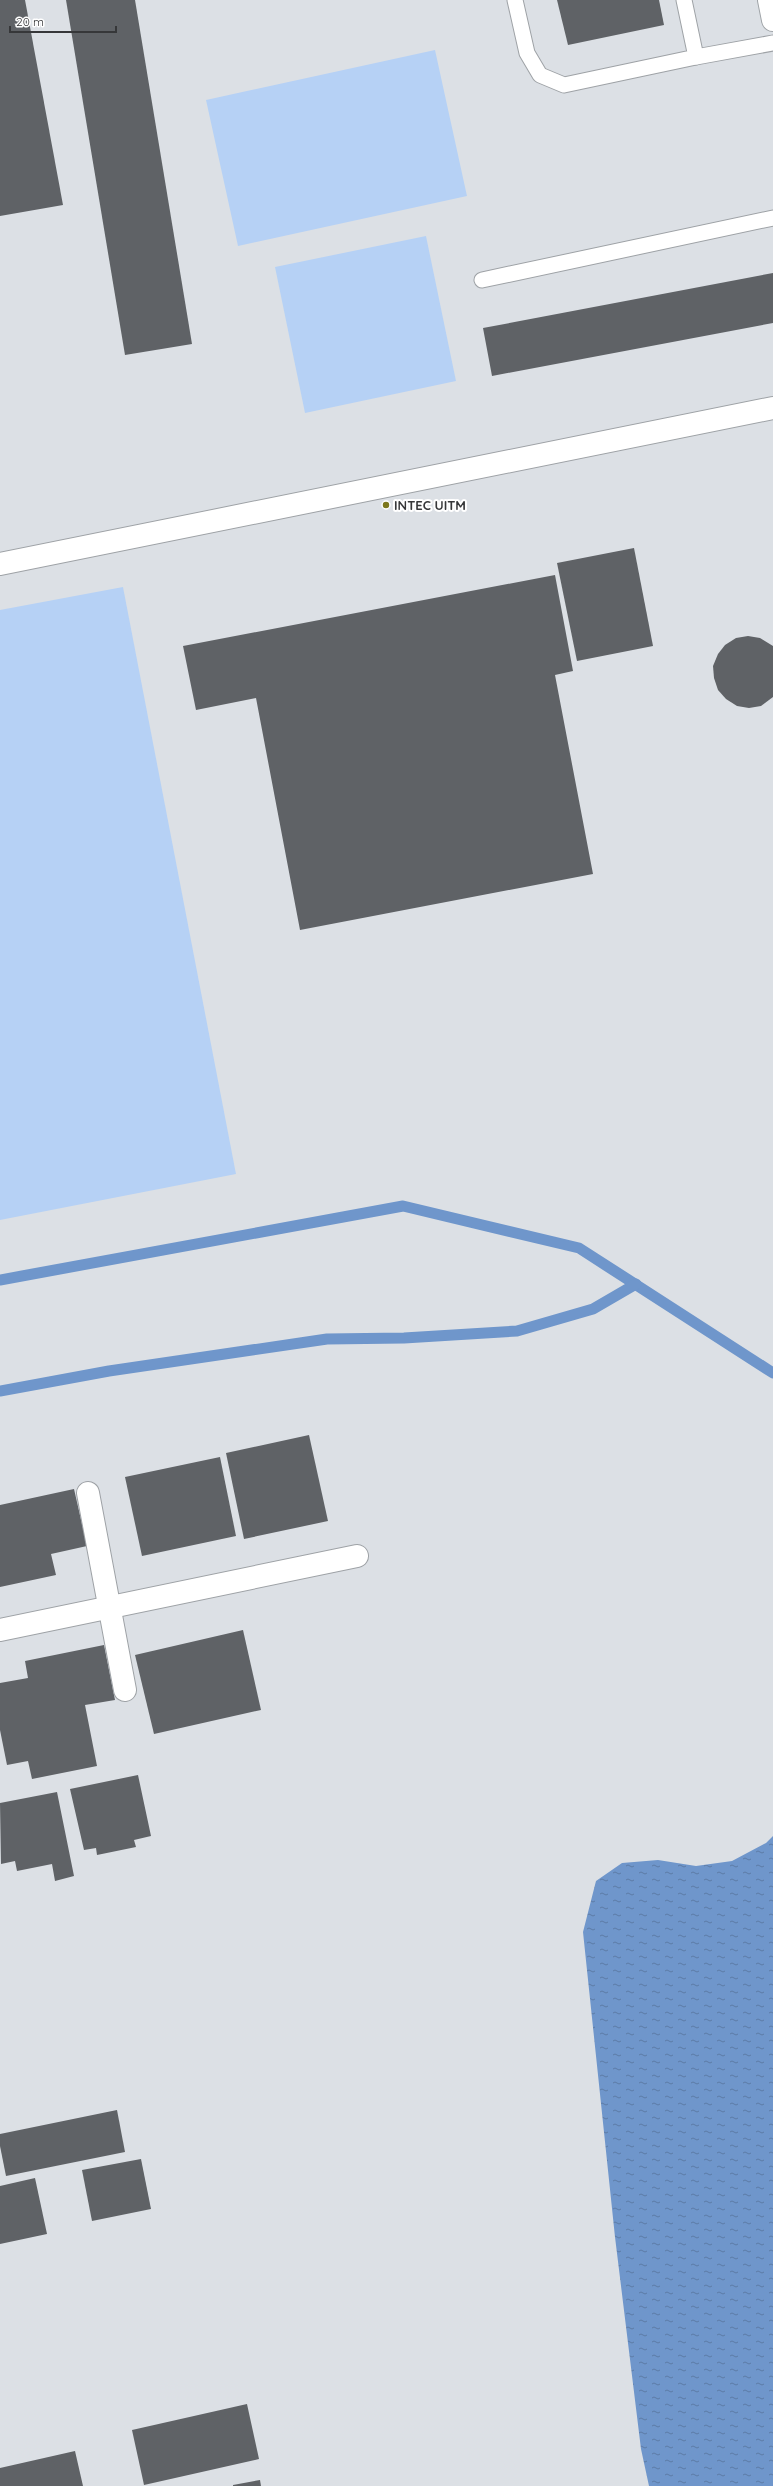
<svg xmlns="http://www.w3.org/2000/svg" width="773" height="2486" viewBox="0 0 773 2486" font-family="Quicksand,sans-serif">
	<defs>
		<pattern id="water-ripples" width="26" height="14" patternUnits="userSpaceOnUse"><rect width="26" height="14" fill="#6f96cb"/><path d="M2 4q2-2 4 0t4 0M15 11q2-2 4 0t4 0" fill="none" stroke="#5c7ba6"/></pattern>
	</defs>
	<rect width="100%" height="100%" fill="#dce0e5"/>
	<g fill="#b6d1f5">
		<path d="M 435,50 L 467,196 L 238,246 L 206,100 Z"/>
		<path d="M 426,236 L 456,381 L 305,413 L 275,267 Z"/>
		<path d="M 123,587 L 236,1174 L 0,1220 L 0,610 Z"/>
	</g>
	<path fill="url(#water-ripples)" d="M 773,1836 L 773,2486 L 649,2486 L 641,2449 L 615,2237 L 583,1932 L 596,1881 L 622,1863 L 658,1860 L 696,1866 L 732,1861 L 766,1843 Z"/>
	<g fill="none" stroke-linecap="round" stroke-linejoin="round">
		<g stroke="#6f96cb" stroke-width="11">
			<path d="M 0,1280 L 403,1206 L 579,1248 L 773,1373"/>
			<path d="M 0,1391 L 109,1371 L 327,1339 L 404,1338 L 517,1331 L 593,1309 L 636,1284"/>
		</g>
	</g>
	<g fill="#5f6266">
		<path d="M 0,0 L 25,0 L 63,205 L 0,216 Z"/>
		<path d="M 66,0 L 135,0 L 192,344 L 125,355 Z"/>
		<path d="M 557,0 L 659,0 L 664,25 L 568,45 Z"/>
		<path d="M 773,273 L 773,323 L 492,376 L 483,328 Z"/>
		<path d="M 634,548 L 653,646 L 577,661 L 557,563 Z"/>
		<path d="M 555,575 L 573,671 L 555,675 L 593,874 L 300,930 L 256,698 L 196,710 L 183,646 Z"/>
		<path d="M 748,636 L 760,638 L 773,646 L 773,697 L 761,706 L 749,708 L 737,706 L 726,699 L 718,690 L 714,678 L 713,666 L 718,654 L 725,645 L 736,638 Z"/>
		<path d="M 309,1435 L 328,1521 L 244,1539 L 226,1453 Z"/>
		<path d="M 220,1457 L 236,1536 L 142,1556 L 125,1477 Z"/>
		<path d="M 74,1489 L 87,1546 L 51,1554 L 56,1575 L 0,1587 L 0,1505 Z"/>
		<path d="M 243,1630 L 261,1710 L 154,1734 L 135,1655 Z"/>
		<path d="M 104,1645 L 115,1700 L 85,1705 L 97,1766 L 32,1779 L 28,1761 L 7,1765 L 0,1730 L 0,1683 L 28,1678 L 25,1661 Z"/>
		<path d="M 138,1775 L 151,1836 L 134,1840 L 136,1847 L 97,1855 L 96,1848 L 84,1850 L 70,1789 Z"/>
		<path d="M 57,1792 L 74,1876 L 55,1881 L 52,1864 L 17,1871 L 15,1861 L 1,1864 L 0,1803 Z"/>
		<path d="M 117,2110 L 125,2152 L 6,2176 L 0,2146 L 0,2134 Z"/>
		<path d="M 141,2159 L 151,2209 L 92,2221 L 82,2170 Z"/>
		<path d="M 35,2178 L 47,2234 L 0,2244 L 0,2186 Z"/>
		<path d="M 247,2404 L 259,2459 L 144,2485 L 132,2430 Z"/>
		<path d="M 75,2451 L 83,2486 L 0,2486 L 0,2468 Z"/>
		<path d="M 260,2480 L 261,2486 L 233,2486 L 233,2485 Z"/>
	</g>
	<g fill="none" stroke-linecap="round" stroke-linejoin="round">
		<g stroke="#9ea2a6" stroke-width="17">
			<g id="service">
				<path d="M 515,0 L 527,53 L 540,75 L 564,85 L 696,57 L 684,0"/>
				<path d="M 696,57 L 773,43"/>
				<path d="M 482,280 L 773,218"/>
			</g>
		</g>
		<g stroke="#9ea2a6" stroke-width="24">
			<g id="minor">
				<path d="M 769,0 L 773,20"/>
				<path d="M 0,564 L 773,408"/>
				<path d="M 88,1493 L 125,1690"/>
				<path d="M 0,1630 L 357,1556"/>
			</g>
		</g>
		<use href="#service" stroke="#fff" stroke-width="15"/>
		<use href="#minor" stroke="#fff" stroke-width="22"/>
	</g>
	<circle fill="#7c771c" stroke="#fff" stroke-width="1.5" cx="386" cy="505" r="4"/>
	<g text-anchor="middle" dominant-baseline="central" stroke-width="4" stroke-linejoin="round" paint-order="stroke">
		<g font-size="13" font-weight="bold" fill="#363739" stroke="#fff" text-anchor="start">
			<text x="394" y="505">INTEC UITM</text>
		</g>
	</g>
	<path d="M10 26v6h106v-6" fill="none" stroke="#363739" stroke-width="2"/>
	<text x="16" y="26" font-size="12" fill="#363739" stroke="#ffffff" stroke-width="3" paint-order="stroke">20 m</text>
</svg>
